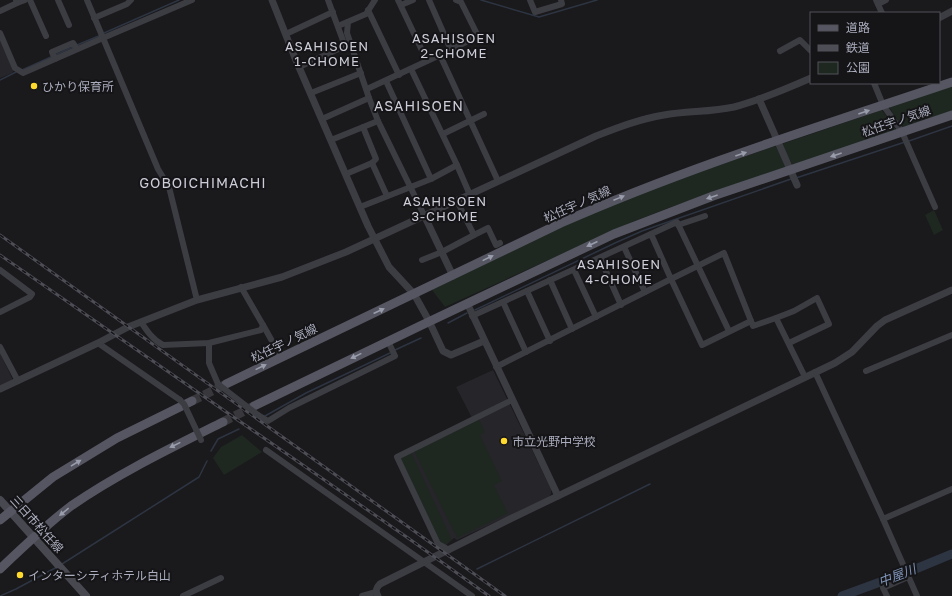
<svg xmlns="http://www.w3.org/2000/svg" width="952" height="596" viewBox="0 0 952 596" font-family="'Golos Text','Noto Sans JP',sans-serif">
	<rect width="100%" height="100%" fill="#1a191c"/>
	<g fill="#262529">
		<path d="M 0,37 L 14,70 L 12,73 L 0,78 Z"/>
		<path d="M 0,353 L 12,378 L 12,380 L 0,386 Z"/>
		<path d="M 493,370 L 551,489 L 551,494 L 549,497 L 457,540 L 454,538 L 445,546 L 400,458 L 473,420 L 456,387 Z"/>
	</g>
	<g fill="#1e2821">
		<path d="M 952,86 L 952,111 L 902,127 L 889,107 Z"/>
		<path d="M 882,110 L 896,130 L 793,166 L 782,144 Z"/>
		<path d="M 776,146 L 786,167 L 671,207 L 632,222 L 445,307 L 432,290 C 489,262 546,233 605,208 C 661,184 718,165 776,146 Z"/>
		<path d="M 934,210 L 943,230 L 934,235 L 925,215 Z"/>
		<path d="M 479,419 L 485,432 L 480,435 L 502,481 L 494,485 L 508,513 L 457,538 L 414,451 Z"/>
		<path d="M 242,435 L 262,452 L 224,475 L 213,458 L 221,447 Z"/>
		<path d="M 411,452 L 452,540 L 443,545 L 439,542 L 400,457 Z"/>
	</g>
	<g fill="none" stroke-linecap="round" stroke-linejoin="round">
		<g stroke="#2d3542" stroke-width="1.5">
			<path d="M 481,0 L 539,17 L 597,0"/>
			<path d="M 104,33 L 179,0"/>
			<path d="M 77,45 L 101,35"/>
			<path d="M 55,55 L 73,47"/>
			<path d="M 22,70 L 51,57"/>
			<path d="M 0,80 L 16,72"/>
			<path d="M 909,141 L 952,126"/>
			<path d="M 796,178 L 905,142"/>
			<path d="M 475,310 L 615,243 L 642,231 L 791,179"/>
			<path d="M 448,323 L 467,313"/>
			<path d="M 395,350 L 421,338"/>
			<path d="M 265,416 L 306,393 L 390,353"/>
			<path d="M 211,451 L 218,439 L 239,429"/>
			<path d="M 62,564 L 199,477 L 207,461"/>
			<path d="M 477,569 L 650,484"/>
			<path d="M 0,596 L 16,589 L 57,567"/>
		</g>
		<path stroke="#2d3542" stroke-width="9" d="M 842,596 L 913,570 L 952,554"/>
		<g stroke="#37373c" stroke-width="9" stroke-dasharray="9 4.5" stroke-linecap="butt">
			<path d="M 192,401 L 226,384"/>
			<path d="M 223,422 L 254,406"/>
		</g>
		<g stroke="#3c3c43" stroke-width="6">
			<path d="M 16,0 L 17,3 L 25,0"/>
			<path d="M 30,0 L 46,36"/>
			<path d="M 58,0 L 69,25"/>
			<path d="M 192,0 L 103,38 L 158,169 L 169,187 L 197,300"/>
			<path d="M 398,0 L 427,61"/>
			<path d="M 429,0 L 451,50"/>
			<path d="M 530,0 L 535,12 L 562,4 L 561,0"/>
			<path d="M 876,0 L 882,13"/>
			<path d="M 878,4 L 886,0"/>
			<path d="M 401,5 L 413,0"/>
			<path d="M 368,10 L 399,75"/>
			<path d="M 0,11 L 17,3"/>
			<path d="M 94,18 L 127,4 L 131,0"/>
			<path d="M 348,22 L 347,33 L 369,98 L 378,121 L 425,217"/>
			<path d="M 338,26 L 366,14 L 375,0"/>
			<path d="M 0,33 L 15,68 L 23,73 L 103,38 L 87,0"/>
			<path d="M 286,34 L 333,12"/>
			<path d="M 780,51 L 800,40 L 811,51"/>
			<path d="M 440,55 L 478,36 L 461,2 L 456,0"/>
			<path d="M 55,59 L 52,52 L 73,43 L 77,49"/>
			<path d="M 299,67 L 345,46 L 328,0"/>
			<path d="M 386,81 L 431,179"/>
			<path d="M 874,83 L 883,105 L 902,132 L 935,207"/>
			<path d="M 367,89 L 440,55 L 498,181"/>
			<path d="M 311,93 L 361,73"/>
			<path d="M 322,119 L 369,98"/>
			<path d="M 443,134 L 484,114"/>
			<path d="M 331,140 L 378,121"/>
			<path d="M 372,163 L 387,196"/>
			<path d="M 457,165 L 470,195"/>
			<path d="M 346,174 L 372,163 L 376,159 L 363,127"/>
			<path d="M 360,207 L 431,179 L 457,165 L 411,69"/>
			<path d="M 678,225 L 705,216"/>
			<path d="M 651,234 L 677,222 L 729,331"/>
			<path d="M 474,235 L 488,228 L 496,245 L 500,243"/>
			<path d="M 624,247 L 645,292"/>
			<path d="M 600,258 L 621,305"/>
			<path d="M 422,260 L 442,252 L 474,235 L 457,201"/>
			<path d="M 0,270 L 32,294 L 30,297 L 0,312"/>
			<path d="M 574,270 L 596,317"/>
			<path d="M 550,280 L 572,329"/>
			<path d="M 527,291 L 550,341"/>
			<path d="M 503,302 L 526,352"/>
			<path d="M 472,316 L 651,234 L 671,279 L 724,253 L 751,321"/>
			<path d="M 776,318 L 794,311 L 817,298 L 829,324 L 789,343"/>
			<path d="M 141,322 C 147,331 153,340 163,345 L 209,343 L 261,330 L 263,325 L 241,287"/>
			<path d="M 263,325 L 281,357"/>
			<path d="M 98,343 L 180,400"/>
			<path d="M 209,343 L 209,363 L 218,384"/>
			<path d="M 0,347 L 18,381"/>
			<path d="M 496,367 L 671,279 L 702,345 L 751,321 L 753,326 L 776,318 L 805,377"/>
			<path d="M 866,371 L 952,335"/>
			<path d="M 815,372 L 883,519 L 952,489"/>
			<path d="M 258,415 L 268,421 L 289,408 L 395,356 L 388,341"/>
			<path d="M 266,450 L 472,596"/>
			<path d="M 883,519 L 917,596"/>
			<path d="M 449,550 L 438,544 L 397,457 L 512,400"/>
			<path d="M 183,596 L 221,578"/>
			<path d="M 362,596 L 376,592"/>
			<path d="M 887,596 L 883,588 L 908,577"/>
		</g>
		<g stroke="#3c3c43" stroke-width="7">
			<path d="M 272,0 L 295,58 L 368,226 L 389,267 L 414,294 L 429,321 L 443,351 L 451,355 L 484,341"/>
			<path d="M 939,18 L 952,11"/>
			<path d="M 759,99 L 797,185"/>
			<path d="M 425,217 L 453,276"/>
			<path d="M 467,303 L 558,496"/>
			<path d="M 0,389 L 98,343 L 128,327 L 197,300 L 282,277 L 346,252 L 596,136 C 619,127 640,119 664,115 C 687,111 711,112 734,107 C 760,100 786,89 811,78"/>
			<path d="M 378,596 C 375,591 376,588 380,584 L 510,519 L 835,363 L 852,352 L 877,326 L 885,320 L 952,290"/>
		</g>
		<path stroke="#484851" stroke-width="8" d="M 0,500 L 86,596"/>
		<g stroke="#555661" stroke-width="9">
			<path d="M 226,384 L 561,223 C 688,167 821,126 952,82"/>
			<path d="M 254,406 L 422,325 L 614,234 L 713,196 L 952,115"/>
			<path d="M 0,520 L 53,477 L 117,438 L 192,401"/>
			<path d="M 0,569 C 23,547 46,525 71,506 C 119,473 171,448 223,422"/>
		</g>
		<g stroke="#4d4d56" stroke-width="3">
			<g id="rail">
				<path d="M 0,235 L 505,596"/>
				<path d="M 0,255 L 408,538 L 489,596"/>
			</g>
		</g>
		<use href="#rail" stroke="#151417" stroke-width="1.5" stroke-dasharray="4.5" stroke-linecap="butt"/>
		<g stroke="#3c3c43" stroke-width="6">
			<path d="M 218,384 L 258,415"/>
			<path d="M 180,400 L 184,404 L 201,440"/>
		</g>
	</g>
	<defs><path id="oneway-solid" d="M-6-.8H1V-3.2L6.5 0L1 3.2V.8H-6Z"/></defs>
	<g fill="#999cab">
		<use href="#oneway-solid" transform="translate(864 112) rotate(-19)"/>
		<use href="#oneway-solid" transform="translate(741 154) rotate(-19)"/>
		<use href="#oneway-solid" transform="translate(836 155) rotate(161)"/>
		<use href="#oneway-solid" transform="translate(712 197) rotate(161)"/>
		<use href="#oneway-solid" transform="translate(619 198) rotate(-22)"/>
		<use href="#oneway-solid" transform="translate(592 244) rotate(156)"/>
		<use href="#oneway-solid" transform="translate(488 258) rotate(-26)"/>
		<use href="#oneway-solid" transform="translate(379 311) rotate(-25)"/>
		<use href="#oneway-solid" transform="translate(356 356) rotate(154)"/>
		<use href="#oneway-solid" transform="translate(261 367) rotate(-26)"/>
		<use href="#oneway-solid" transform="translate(175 445) rotate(154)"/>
		<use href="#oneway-solid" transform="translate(76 463) rotate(-31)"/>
		<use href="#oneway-solid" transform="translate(64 512) rotate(141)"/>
	</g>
	<g fill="#ffda2e" stroke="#151417" stroke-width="1.5">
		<circle cx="34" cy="86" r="4"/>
		<circle cx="504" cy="441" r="4"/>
		<circle cx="20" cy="575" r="4"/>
	</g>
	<g text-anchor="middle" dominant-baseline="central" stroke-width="4" stroke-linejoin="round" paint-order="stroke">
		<g font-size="12" fill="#aaadbd" stroke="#151417" text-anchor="start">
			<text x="42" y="86">ひかり保育所</text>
			<text x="512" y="441">市立光野中学校</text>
			<text x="28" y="575">インターシティホテル白山</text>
		</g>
		<g font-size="12" fill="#aaadbd" stroke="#151417">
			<text transform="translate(896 121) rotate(-19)">松任宇ノ気線</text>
			<text transform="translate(577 204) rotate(-24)">松任宇ノ気線</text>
			<text transform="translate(284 343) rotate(-26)">松任宇ノ気線</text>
			<text transform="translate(37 524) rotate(48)">三日市松任線</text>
		</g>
		<g font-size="13" letter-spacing="1" fill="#cccdd8" stroke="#151417">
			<text x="454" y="38">ASAHISOEN<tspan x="454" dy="15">2-CHOME</tspan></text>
			<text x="327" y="46">ASAHISOEN<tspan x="327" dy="15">1-CHOME</tspan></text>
			<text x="445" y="201">ASAHISOEN<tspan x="445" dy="15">3-CHOME</tspan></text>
			<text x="619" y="264">ASAHISOEN<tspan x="619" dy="15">4-CHOME</tspan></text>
		</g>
		<g font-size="13" font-style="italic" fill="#7f95ba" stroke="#151417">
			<text transform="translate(897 575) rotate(-21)">中屋川</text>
		</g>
		<g font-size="14" letter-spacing="1" fill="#cccdd8" stroke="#151417">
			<text x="419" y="105">ASAHISOEN</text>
			<text x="203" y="182">GOBOICHIMACHI</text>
		</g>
	</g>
	<rect x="810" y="12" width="130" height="72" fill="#151417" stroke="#515159"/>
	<rect x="818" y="25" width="20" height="6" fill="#555661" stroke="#515159"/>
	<text x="846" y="32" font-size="12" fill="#aaadbd">道路</text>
	<rect x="818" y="45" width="20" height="6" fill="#4d4d56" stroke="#515159"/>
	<text x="846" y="52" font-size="12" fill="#aaadbd">鉄道</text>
	<rect x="818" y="62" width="20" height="12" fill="#1e2821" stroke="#515159"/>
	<text x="846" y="72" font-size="12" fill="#aaadbd">公園</text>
</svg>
